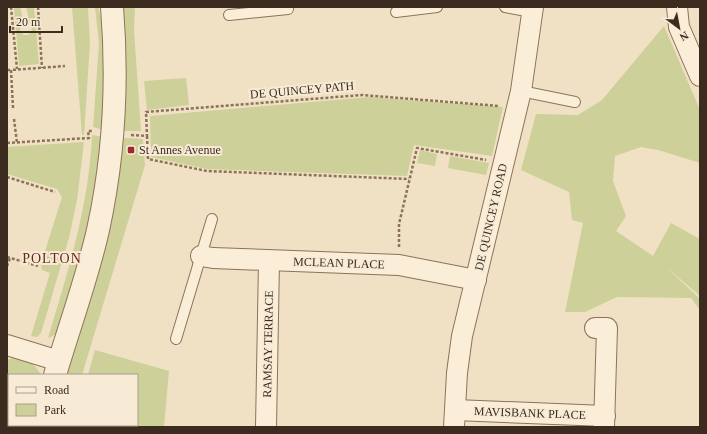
<svg xmlns="http://www.w3.org/2000/svg" width="707" height="434" viewBox="0 0 707 434" font-family="Georgia,serif">
	<rect width="100%" height="100%" fill="#f0e1c5"/>
	<g fill="#cdd098">
		<path d="M 14,7 L 20,7 L 22,14 L 20,32 L 24,35 L 28,35 L 32,31 L 26,7 L 34,7 L 39,64 L 19,66 Z"/>
		<path d="M 72,7 L 88,7 L 90,43 L 84,135 L 82,135 Z"/>
		<path d="M 95,7 L 98,7 L 105,31 L 103,130 L 93,127 L 99,43 Z"/>
		<path d="M 122,7 L 135,7 L 134,30 L 141,131 L 124,131 L 126,59 Z"/>
		<path d="M 664,26 L 700,110 L 700,163 L 658,150 L 641,147 L 615,156 L 613,181 L 626,216 L 616,231 L 653,256 L 671,223 L 700,239 L 700,296 L 665,266 L 697,296 L 700,300 L 700,310 L 691,298 L 617,297 L 585,312 L 565,312 L 583,223 L 572,220 L 569,192 L 521,170 L 536,114 L 578,115 L 602,100 Z"/>
		<path d="M 186,78 L 189,105 L 147,110 L 144,81 Z"/>
		<path d="M 369,97 L 503,107 L 492,156 L 414,145 L 407,176 L 207,169 L 151,157 L 150,116 Z"/>
		<path d="M 92,135 L 103,137 L 94,206 L 59,330 L 53,336 L 48,338 C 68,271 89,206 92,135 Z"/>
		<path d="M 124,138 L 143,139 L 145,165 L 82,375 L 67,375 L 111,225 Z"/>
		<path d="M 84,142 L 77,200 L 69,238 L 41,333 L 37,337 L 31,336 L 50,273 L 42,270 L 41,264 L 62,197 L 57,189 L 7,174 L 7,147 Z"/>
		<path d="M 420,150 L 437,154 L 435,166 L 417,163 Z"/>
		<path d="M 450,156 L 489,163 L 486,175 L 448,168 Z"/>
		<path d="M 95,350 L 169,371 L 164,427 L 73,427 L 73,425 L 137,425 L 137,375 L 88,375 Z"/>
		<path d="M 15,357 C 27,358 35,364 41,375 L 9,375 L 9,425 L 30,425 L 30,427 L 7,427 L 7,360 Z"/>
	</g>
	<g fill="none" stroke-linecap="round" stroke-linejoin="round">
		<g stroke="#8d725a" stroke-width="12">
			<g id="service">
				<path d="M 505,7 L 532,12"/>
				<path d="M 396,12 L 437,7"/>
				<path d="M 229,15 L 288,9 L 288,7"/>
				<path d="M 521,91 L 575,102"/>
				<path d="M 176,339 L 212,219"/>
			</g>
		</g>
		<g stroke="#8d725a" stroke-width="22">
			<g id="minor">
				<path d="M 677,7 L 679,27 L 700,76"/>
				<path d="M 201,256 L 213,258 L 399,265 L 476,280"/>
				<path d="M 595,328 L 607,328 L 604,427"/>
				<path d="M 7,345 L 59,361"/>
				<path d="M 455,410 L 605,416"/>
				<path d="M 266,427 L 269,261"/>
				<path d="M 454,427 L 457,373 L 462,336 L 521,91 L 533,7"/>
			</g>
		</g>
		<g stroke="#8d725a" stroke-width="24">
			<g id="tertiary">
				<path d="M 55,375 C 69,327 87,279 98,230 C 114,157 118,81 112,7"/>
				<path d="M 40,427 L 41,425"/>
			</g>
		</g>
		<g stroke="#8d725a" stroke-width="2.5" stroke-dasharray="3 2" stroke-linecap="butt">
			<path d="M 11,7 L 17,69"/>
			<path d="M 38,7 L 42,68"/>
			<path d="M 7,70 L 11,70"/>
			<path d="M 13,108 L 11,70 L 65,66"/>
			<path d="M 14,119 L 17,143"/>
			<path d="M 131,135 L 147,136 L 146,112 L 362,95 L 499,106"/>
			<path d="M 147,136 L 148,159 L 207,171 L 409,179"/>
			<path d="M 7,143 L 89,138 L 88,131 L 93,131"/>
			<path d="M 7,177 L 55,192"/>
			<path d="M 399,247 L 399,224 L 417,148 L 486,160"/>
			<path d="M 7,257 L 38,266"/>
			<path d="M 7,266 L 10,258"/>
		</g>
		<use href="#service" stroke="#faeed9" stroke-width="10"/>
		<use href="#minor" stroke="#faeed9" stroke-width="20"/>
		<use href="#tertiary" stroke="#faeed9" stroke-width="22"/>
	</g>
	<rect fill="#9f2730" stroke="#f7ebd6" stroke-width="1.5" x="127" y="146" width="8" height="8" rx="2"/>
	<g text-anchor="middle" dominant-baseline="central" stroke-width="4" stroke-linejoin="round" paint-order="stroke">
		<g font-size="12" fill="#3c2b1f" stroke="#f7ebd6">
			<text transform="translate(302 90) rotate(-5)">DE QUINCEY PATH</text>
			<text transform="translate(491 217) rotate(-77)">DE QUINCEY ROAD</text>
			<text transform="translate(339 263) rotate(2)">MCLEAN PLACE</text>
			<text transform="translate(268 344) rotate(-89)">RAMSAY TERRACE</text>
			<text transform="translate(530 413) rotate(2)">MAVISBANK PLACE</text>
		</g>
		<g font-size="12" fill="#3c2b1f" stroke="#f7ebd6" text-anchor="start">
			<text x="139" y="150">St Annes Avenue</text>
		</g>
		<g font-size="14" letter-spacing="1" fill="#6b271c" stroke="#f7ebd6">
			<text x="52" y="258">POLTON</text>
		</g>
	</g>
	<rect width="707" height="434" fill="none" stroke="#3c2b1f" stroke-width="16"/>
	<rect x="8" y="374" width="130" height="52" fill="#f7ebd6" stroke="#ac9e8d"/>
	<rect x="16" y="387" width="20" height="6" fill="#faeed9" stroke="#ac9e8d"/>
	<text x="44" y="394" font-size="12" fill="#3c2b1f">Road</text>
	<rect x="16" y="404" width="20" height="12" fill="#cdd098" stroke="#ac9e8d"/>
	<text x="44" y="414" font-size="12" fill="#3c2b1f">Park</text>
	<g transform="translate(679 28) rotate(148)" stroke="#f7ebd6" stroke-width="3" paint-order="stroke">
	<path d="M0-3L7 15L0 10L-7 15Z" fill="#3c2b1f"/>
	<text y="-6" font-size="11" font-weight="bold" text-anchor="middle" fill="#3c2b1f">N</text>
	</g>
	<path d="M10 26v6h52v-6" fill="none" stroke="#3c2b1f" stroke-width="2"/>
	<text x="16" y="26" font-size="12" fill="#3c2b1f" stroke="#f7ebd6" stroke-width="3" paint-order="stroke">20 m</text>
</svg>
